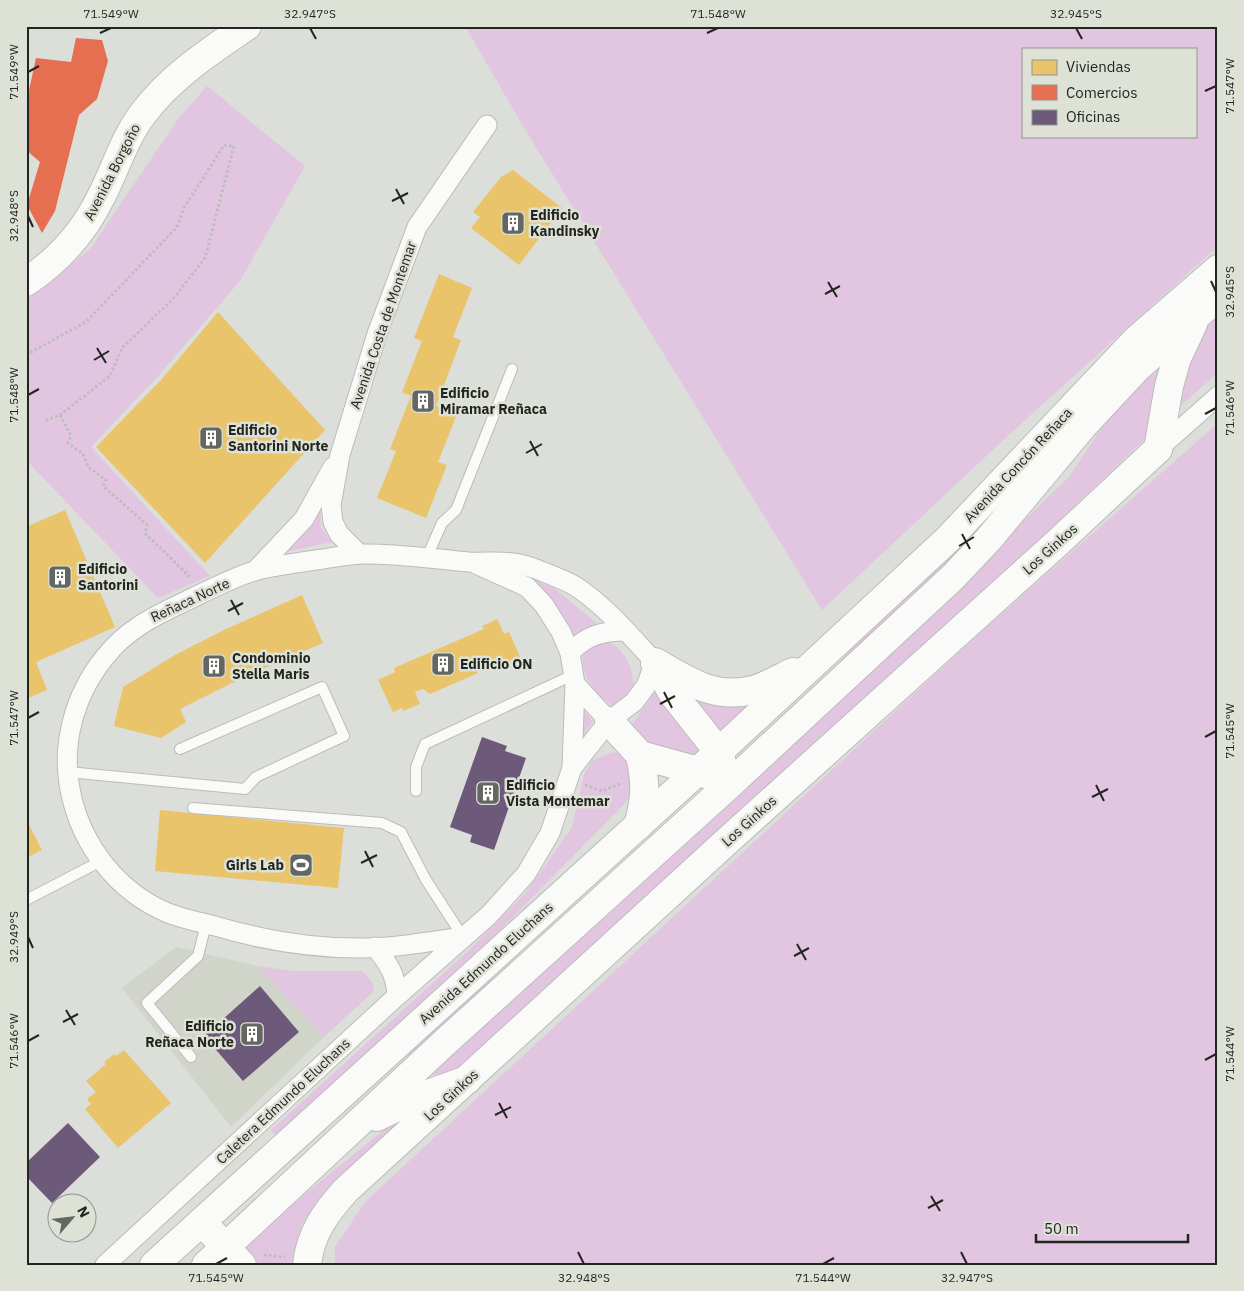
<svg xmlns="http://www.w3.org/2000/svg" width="1244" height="1291" viewBox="0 0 1244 1291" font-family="'IBM Plex Sans',sans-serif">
	<rect width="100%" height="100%" fill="#dcded9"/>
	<path fill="#d1d5c9" d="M 176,947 L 258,966 L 324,1037 L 231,1127 L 122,988 Z"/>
	<g fill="#e2c6e1" fill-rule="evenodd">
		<path d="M 465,26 L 1218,26 L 1218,246 L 1013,431 L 822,610 L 524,128 ZM 1023,49 L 1195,49 L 1195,136 L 1023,136 Z"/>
		<path d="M 207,86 L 305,166 L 240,281 L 159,375 L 91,447 L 210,576 L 158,598 L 26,460 L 26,300 L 90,249 L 178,119 Z"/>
		<path d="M 1218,311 L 1218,373 L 1169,416 L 1194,332 Z"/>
		<path d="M 1169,354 L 1147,437 L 988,588 L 456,1071 L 427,1076 L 972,571 L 1069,477 L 1110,415 Z"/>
		<path d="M 1218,423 L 1218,1265 L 335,1265 L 335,1247 L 365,1202 L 982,631 Z"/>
		<path d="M 1016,487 L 962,556 L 886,627 L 830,665 Z"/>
		<path d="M 320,506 L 321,528 L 332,542 L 285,552 Z"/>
		<path d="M 531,579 L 554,588 L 598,624 L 584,630 L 571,641 Z"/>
		<path d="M 603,640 C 626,647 634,669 634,692 L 622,705 L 612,706 C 593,693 580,676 583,651 Z"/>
		<path d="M 675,687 L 752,702 L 720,734 Z"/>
		<path d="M 662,692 L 700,749 L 693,755 L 685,756 L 640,739 L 631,726 L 654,693 Z"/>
		<path d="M 582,709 L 593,721 L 581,740 Z"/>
		<path d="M 612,752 L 620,753 L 633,766 L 632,796 L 475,956 L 277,1137 L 271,1130 L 469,950 L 525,894 L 572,827 L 584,774 L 592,761 Z"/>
		<path d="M 514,949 L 477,1000 L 388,1082 L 427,1030 Z"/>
		<path d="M 258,966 L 293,971 L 362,971 L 372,982 L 374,991 L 324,1037 Z"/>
		<path d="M 424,1099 L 353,1164 L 325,1193 L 301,1226 L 293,1265 L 257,1265 L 243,1249 L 243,1244 C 304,1197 362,1145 424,1099 Z"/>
	</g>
	<g fill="#e9c46a">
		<path d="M 513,170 L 562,208 L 519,265 L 471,228 L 480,217 L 473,212 L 501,177 Z"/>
		<path d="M 439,274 L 472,288 L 453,337 L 461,340 L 436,406 L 457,414 L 438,462 L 447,465 L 426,518 L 377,498 L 396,451 L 390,449 L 411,396 L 402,392 L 422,341 L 414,338 Z"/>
		<path d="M 218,312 L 325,430 L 205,563 L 96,447 L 161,380 Z"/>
		<path d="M 65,510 L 115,627 L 36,662 L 47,690 L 26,699 L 26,527 Z"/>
		<path d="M 302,595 L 323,643 L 246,676 L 180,709 L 186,722 L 161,738 L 114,726 L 123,687 L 175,655 L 224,630 Z"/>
		<path d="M 497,619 L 504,634 L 509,632 L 521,659 L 495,671 L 490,661 L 476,667 L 478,673 L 430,694 L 423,689 L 415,692 L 420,704 L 403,711 L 402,708 L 393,712 L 378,680 L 395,672 L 394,668 L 484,629 L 482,626 Z"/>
		<path d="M 160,810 L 344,828 L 338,888 L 155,871 Z"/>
		<path d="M 26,819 L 42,850 L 26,858 Z"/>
		<path d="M 124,1050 L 171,1103 L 118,1148 L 85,1109 L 91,1104 L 87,1099 L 96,1092 L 86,1081 L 106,1064 L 104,1062 L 114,1054 L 116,1056 Z"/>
	</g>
	<path fill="#e76f51" d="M 76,38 L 102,40 L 108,61 L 97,99 L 79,115 L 55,211 L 42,233 L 27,205 L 40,162 L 26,150 L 26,104 L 36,58 L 71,62 Z"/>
	<g fill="#6d597a">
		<path d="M 482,737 L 507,746 L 505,751 L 526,758 L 494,850 L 470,842 L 472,835 L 450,827 Z"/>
		<path d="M 260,986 L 299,1032 L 243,1081 L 204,1036 Z"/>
		<path d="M 68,1123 L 100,1157 L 52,1203 L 26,1176 L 26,1163 Z"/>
	</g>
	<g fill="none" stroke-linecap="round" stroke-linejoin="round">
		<g stroke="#bbbcb9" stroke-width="12">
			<g id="lane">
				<path d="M 427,557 L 442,523 L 456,510 L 512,369"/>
				<path d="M 68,772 L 245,789 L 256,777 L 344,736 L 322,687 L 180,749"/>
				<path d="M 416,791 L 416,767 L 425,744 L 573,675"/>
				<path d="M 193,808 L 382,823 L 401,832 L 426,880 L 463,937"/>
				<path d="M 26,900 L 101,861"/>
				<path d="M 191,1057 L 147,1003 L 198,956 L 206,924"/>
			</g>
		</g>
		<g stroke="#bbbcb9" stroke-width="21">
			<g id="street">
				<path d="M 1158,449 L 1218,396"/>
				<path d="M 359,554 L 339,534 L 333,522 L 331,505 L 340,455 L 377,334 L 417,227 L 487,125"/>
				<path d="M 255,571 L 304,519 L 333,467"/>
				<path d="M 570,653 C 585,636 602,631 625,631"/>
				<path d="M 575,684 L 609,721"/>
				<path d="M 463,937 C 428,942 394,948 359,948 C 310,948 262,940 215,926 C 199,922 183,919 168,913 C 118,892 82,846 71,794 C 60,746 74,695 105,657 C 126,630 154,616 184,602 C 207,591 233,577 257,570 C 279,565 301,562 323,559 C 335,557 348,555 360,554 C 397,553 433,559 469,562 C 494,563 511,559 536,569 C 548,574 563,579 575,586 C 606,606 630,636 655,662 L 646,686 L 634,702 L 609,721 L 572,768"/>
				<path d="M 375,947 C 388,963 396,974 397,996"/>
				<path d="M 105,1265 L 397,996 L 489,915 L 526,874 L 550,833 L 572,768 L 575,684 L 570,653 L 561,632 L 544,605 L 527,587 L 476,564"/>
			</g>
		</g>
		<g stroke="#bbbcb9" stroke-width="30">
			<g id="secondary">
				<path d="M 26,282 C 59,260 84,232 101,197 C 115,170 124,139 142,115 C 169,78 210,51 247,26"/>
				<path d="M 202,1222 L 242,1265"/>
				<path d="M 307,1265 C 310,1234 326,1212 346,1190 L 726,842 L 1055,545 L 1158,449"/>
			</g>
		</g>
		<g stroke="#bbbcb9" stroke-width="30">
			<g id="primary">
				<path d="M 1158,449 L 1169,386 L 1177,358 L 1193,324"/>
				<path d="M 655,662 C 687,680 714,700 753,690 C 767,686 780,678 793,672"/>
				<path d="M 655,663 L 673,694 L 718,751 L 724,769"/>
				<path d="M 609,721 L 640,755 L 698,771 L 711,776"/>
				<path d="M 638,826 C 646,797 646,784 640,755"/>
				<path d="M 377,1117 L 414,1099 L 467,1080"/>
				<path d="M 154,1265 L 698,771 L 947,540 L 1136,340 L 1218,269"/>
				<path d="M 206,1265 L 443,1044 L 730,784 L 953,577 L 988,540 L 1083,426 L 1137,368 L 1218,297"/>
			</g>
		</g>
		<g stroke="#bdbebc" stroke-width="3" stroke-dasharray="2.5 2.5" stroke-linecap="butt">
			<path d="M 26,355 L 86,322 L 177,227 L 184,208 L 224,145 L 234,146 L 205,258 L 173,299 L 122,348 L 110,376 L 60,415 L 46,420"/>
			<path d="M 60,415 L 71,436 L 68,443 L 83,454 L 88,467 L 106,480 L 103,486 L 147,525 L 145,533 L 191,578"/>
			<path d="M 585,785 L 602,791 L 622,783"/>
			<path d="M 264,1255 L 285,1257"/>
		</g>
		<use href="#lane" stroke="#fafaf9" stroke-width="10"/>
		<use href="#street" stroke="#fafaf9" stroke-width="19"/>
		<use href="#secondary" stroke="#fafaf9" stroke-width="28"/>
		<use href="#primary" stroke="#fafaf9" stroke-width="28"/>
	</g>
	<path fill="none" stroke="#232521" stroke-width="2" d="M 310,28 L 316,39M 1076,28 L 1082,39M 100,33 L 111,28M 707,33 L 718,28M 28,72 L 39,66M 1205,91 L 1216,86M 396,189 L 404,204M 392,201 L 408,193M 28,216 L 33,227M 1211,281 L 1216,292M 828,282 L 837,297M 825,294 L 840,286M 97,348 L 106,363M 94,360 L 109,351M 28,395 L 39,389M 1205,414 L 1216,408M 530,441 L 538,456M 526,453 L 542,444M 962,534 L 970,549M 959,546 L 974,537M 231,600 L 239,615M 228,611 L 243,603M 664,692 L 672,708M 660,704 L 675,696M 28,718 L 39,712M 1205,737 L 1216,731M 1096,785 L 1104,801M 1092,797 L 1108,789M 365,851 L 373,867M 361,863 L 377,855M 28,937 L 33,948M 797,944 L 806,960M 794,956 L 809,948M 66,1010 L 75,1025M 63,1022 L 78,1014M 28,1041 L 39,1035M 1205,1060 L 1216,1054M 499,1103 L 507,1118M 495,1115 L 511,1107M 931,1196 L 940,1211M 928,1208 L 943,1200M 578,1252 L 584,1264M 961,1252 L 967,1264M 216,1264 L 227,1258M 823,1264 L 834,1258"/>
	<defs>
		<g id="building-square" transform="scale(1.25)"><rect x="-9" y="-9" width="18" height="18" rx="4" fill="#646661" stroke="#dde1d6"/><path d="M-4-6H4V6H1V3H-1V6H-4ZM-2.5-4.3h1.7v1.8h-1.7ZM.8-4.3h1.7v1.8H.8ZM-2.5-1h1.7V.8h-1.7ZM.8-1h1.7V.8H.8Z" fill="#fff"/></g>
		<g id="stadium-square" transform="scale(1.25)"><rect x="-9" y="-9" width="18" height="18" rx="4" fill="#646661" stroke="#dde1d6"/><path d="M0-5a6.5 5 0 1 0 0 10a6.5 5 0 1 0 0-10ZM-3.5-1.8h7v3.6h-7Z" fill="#fff"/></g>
	</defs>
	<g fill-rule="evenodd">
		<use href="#building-square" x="513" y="223"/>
		<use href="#building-square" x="423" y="401"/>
		<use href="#building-square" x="211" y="438"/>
		<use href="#building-square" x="60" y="577"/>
		<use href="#building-square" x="443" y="664"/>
		<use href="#building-square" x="214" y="666"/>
		<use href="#building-square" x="488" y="793"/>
		<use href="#stadium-square" x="301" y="865"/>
		<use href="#building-square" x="252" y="1034"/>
	</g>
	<g text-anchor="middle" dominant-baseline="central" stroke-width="5" stroke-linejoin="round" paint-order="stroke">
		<g font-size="14" fill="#232521" stroke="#dde1d6">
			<text transform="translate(112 172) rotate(-63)">Avenida Borgoño</text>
			<text transform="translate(383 325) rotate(-71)">Avenida Costa de Montemar</text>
			<text transform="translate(1018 465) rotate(-47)">Avenida Concón Reñaca</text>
			<text transform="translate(1050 549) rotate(-42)">Los Ginkos</text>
			<text transform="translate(190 600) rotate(-25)">Reñaca Norte</text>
			<text transform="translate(749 821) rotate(-42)">Los Ginkos</text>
			<text transform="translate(486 963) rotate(-42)">Avenida Edmundo Eluchans</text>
			<text transform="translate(451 1095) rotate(-43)">Los Ginkos</text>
			<text transform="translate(283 1101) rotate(-43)">Caletera Edmundo Eluchans</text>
		</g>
		<g font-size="14" font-weight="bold" fill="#232521" stroke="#dde1d6" text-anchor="start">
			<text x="530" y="215">Edificio<tspan x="530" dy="16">Kandinsky</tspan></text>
			<text x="440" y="393">Edificio<tspan x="440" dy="16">Miramar Reñaca</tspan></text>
			<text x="228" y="430">Edificio<tspan x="228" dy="16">Santorini Norte</tspan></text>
			<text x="78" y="569">Edificio<tspan x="78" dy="16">Santorini</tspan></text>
			<text x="232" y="658">Condominio<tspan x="232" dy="16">Stella Maris</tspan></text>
			<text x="460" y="664">Edificio ON</text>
			<text x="506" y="785">Edificio<tspan x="506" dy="16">Vista Montemar</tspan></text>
			<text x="284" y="865" text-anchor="end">Girls Lab</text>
			<text x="234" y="1026" text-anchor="end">Edificio<tspan x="234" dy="16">Reñaca Norte</tspan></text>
		</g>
	</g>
	<rect width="1244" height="1291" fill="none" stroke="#dde1d6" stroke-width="55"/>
	<rect x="1022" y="48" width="175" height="90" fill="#dde1d6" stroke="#93968e"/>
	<rect x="1032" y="60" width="25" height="15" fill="#e9c46a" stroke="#93968e"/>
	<text x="1066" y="72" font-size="15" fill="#232521">Viviendas</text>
	<rect x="1032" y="85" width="25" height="15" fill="#e76f51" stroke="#93968e"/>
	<text x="1066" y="98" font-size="15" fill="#232521">Comercios</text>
	<rect x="1032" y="110" width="25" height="15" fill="#6d597a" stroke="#93968e"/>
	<text x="1066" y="122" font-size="15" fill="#232521">Oficinas</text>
	<g transform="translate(72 1218) rotate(62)"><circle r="24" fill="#dde1d6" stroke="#93968e"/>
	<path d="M0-4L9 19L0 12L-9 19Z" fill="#646661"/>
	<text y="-8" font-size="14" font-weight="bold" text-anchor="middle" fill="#232521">N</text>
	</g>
	<path d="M1036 1234v8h152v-8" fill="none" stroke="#232521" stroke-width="2.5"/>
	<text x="1044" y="1234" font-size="15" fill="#232521" stroke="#dde1d6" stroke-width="4" paint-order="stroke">50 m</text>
	<rect x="28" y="28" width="1188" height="1236" fill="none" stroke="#232521" stroke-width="2"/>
	<g font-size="12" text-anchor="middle" fill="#232521">
		<text x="111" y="18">71.549°W</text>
		<text x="310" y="18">32.947°S</text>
		<text x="718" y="18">71.548°W</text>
		<text x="1076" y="18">32.945°S</text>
		<text transform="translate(14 72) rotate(-90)" y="4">71.549°W</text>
		<text transform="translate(1230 86) rotate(-90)" y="4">71.547°W</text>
		<text transform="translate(14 216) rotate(-90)" y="4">32.948°S</text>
		<text transform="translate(1230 292) rotate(-90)" y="4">32.945°S</text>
		<text transform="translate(14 395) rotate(-90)" y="4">71.548°W</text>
		<text transform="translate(1230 408) rotate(-90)" y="4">71.546°W</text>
		<text transform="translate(14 718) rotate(-90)" y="4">71.547°W</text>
		<text transform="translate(1230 731) rotate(-90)" y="4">71.545°W</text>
		<text transform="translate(14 937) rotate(-90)" y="4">32.949°S</text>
		<text transform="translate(14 1041) rotate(-90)" y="4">71.546°W</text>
		<text transform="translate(1230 1054) rotate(-90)" y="4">71.544°W</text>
		<text x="216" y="1282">71.545°W</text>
		<text x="584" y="1282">32.948°S</text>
		<text x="823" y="1282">71.544°W</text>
		<text x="967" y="1282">32.947°S</text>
	</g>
</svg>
